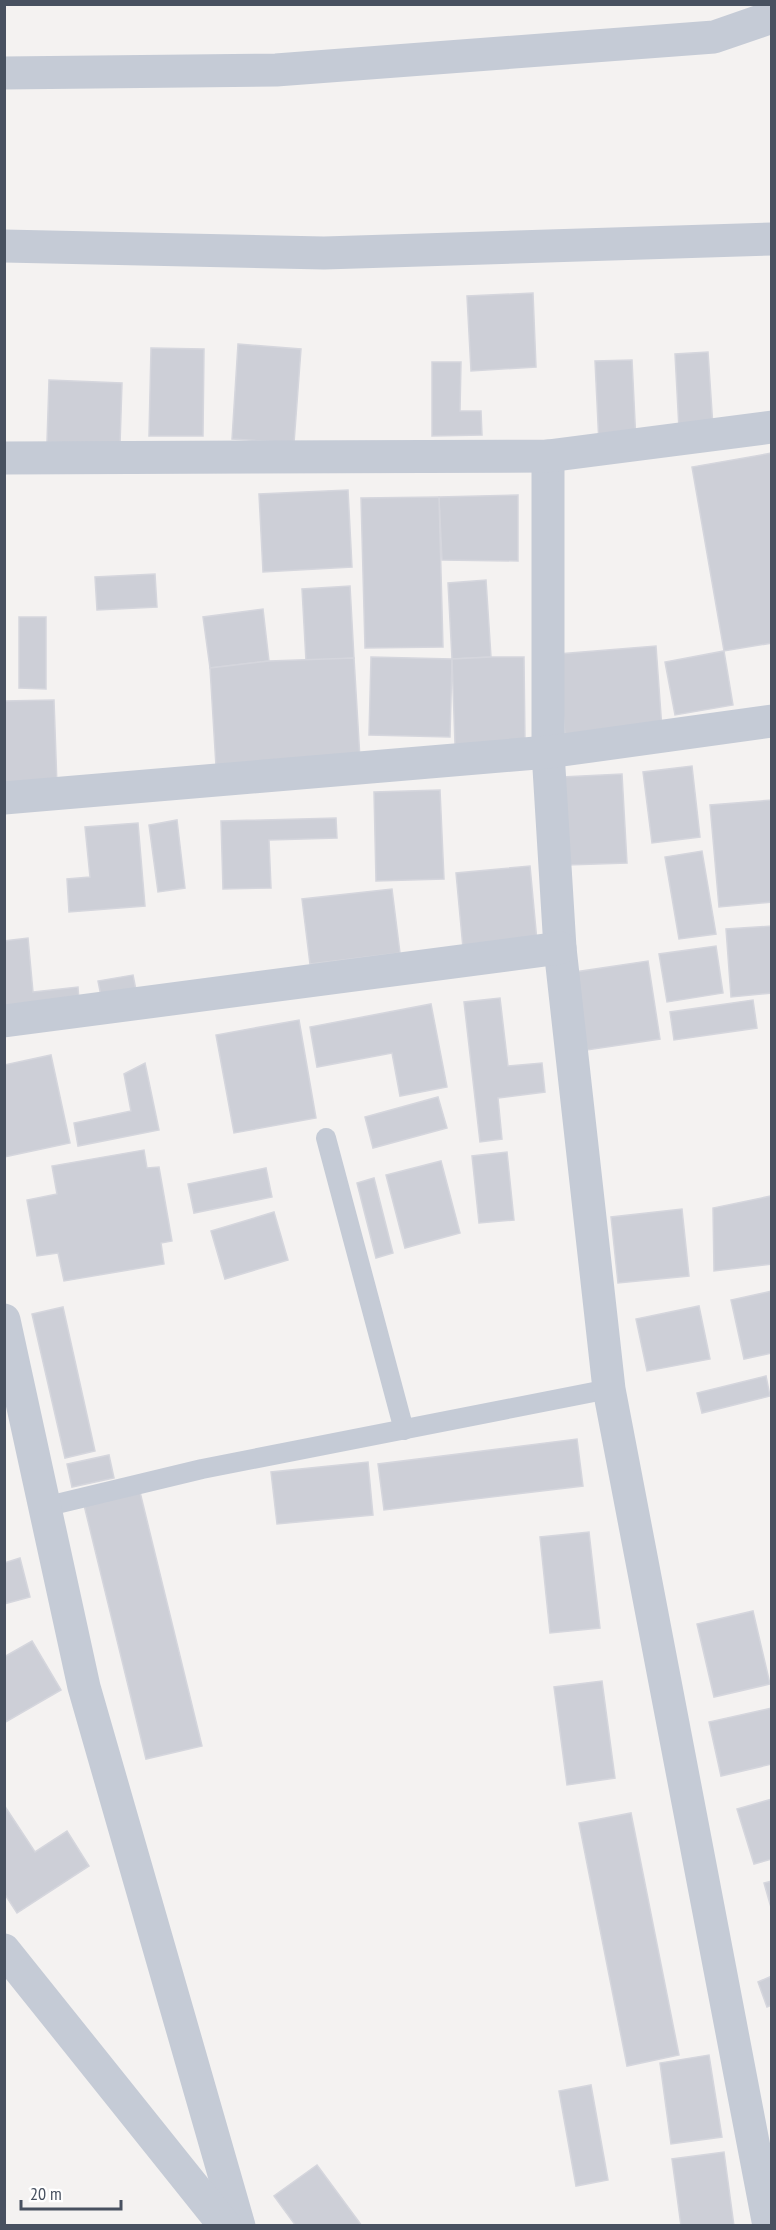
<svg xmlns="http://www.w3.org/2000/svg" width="776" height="2230" viewBox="0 0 776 2230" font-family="'PT Sans Narrow',sans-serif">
	<rect width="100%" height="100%" fill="#f4f2f1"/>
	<g fill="#cdcfd7" stroke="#d5d6dd" stroke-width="1.5">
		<path d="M 533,293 L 536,367 L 471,371 L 467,296 Z"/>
		<path d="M 238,344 L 301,349 L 294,443 L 232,439 Z"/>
		<path d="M 151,348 L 204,349 L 203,436 L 149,436 Z"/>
		<path d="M 708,352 L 713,427 L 679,429 L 675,354 Z"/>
		<path d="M 632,360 L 636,442 L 599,444 L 595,361 Z"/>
		<path d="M 432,362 L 461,362 L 460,411 L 481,411 L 482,435 L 432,436 Z"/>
		<path d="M 49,380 L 122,383 L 120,445 L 47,442 Z"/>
		<path d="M 772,453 L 772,643 L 724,651 L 692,467 Z"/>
		<path d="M 348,490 L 352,567 L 263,572 L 259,494 Z"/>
		<path d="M 518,495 L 518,561 L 442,560 L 439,497 Z"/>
		<path d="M 439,497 L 443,647 L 365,648 L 361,498 Z"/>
		<path d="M 155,574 L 157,607 L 97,610 L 95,577 Z"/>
		<path d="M 486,580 L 491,657 L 452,659 L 448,583 Z"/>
		<path d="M 350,586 L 354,658 L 306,661 L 302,589 Z"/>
		<path d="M 263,609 L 269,661 L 210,668 L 203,617 Z"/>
		<path d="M 19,617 L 46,617 L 46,689 L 19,688 Z"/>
		<path d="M 656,646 L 662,729 L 565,736 L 558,654 Z"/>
		<path d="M 724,651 L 733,705 L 675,715 L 665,662 Z"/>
		<path d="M 371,657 L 452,659 L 450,737 L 369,735 Z"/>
		<path d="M 491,657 L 524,657 L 525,743 L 455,744 L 452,659 Z"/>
		<path d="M 354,658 L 360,759 L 216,766 L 210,668 L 269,661 Z"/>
		<path d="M 54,700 L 57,786 L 4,788 L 4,701 Z"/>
		<path d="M 692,766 L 700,837 L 652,843 L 643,772 Z"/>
		<path d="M 622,774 L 627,863 L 567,865 L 562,777 Z"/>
		<path d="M 440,790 L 444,879 L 376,881 L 374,792 Z"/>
		<path d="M 772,800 L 772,902 L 719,907 L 710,805 Z"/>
		<path d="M 336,818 L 337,838 L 269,840 L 271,888 L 223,889 L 221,821 Z"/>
		<path d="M 177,820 L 185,888 L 158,892 L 149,825 Z"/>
		<path d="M 138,823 L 145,906 L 69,912 L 67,879 L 90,877 L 85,827 Z"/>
		<path d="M 702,851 L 716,934 L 679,939 L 665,857 Z"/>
		<path d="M 530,866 L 537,941 L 463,948 L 456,873 Z"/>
		<path d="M 392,889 L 400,953 L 310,964 L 302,899 Z"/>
		<path d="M 772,926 L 772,993 L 731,997 L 726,929 Z"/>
		<path d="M 28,938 L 33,992 L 78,987 L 79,1001 L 4,1009 L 4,941 Z"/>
		<path d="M 716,946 L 723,993 L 667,1002 L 659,954 Z"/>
		<path d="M 648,961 L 660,1039 L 587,1050 L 575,972 Z"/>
		<path d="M 133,975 L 137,995 L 102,1001 L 98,981 Z"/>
		<path d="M 500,998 L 508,1066 L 542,1063 L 545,1092 L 498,1098 L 502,1139 L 480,1142 L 464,1002 Z"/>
		<path d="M 753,1000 L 757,1028 L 674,1040 L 670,1012 Z"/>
		<path d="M 431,1004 L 447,1087 L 400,1096 L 392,1053 L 317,1067 L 310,1027 Z"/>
		<path d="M 299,1020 L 316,1118 L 234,1133 L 216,1035 Z"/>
		<path d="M 51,1055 L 70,1143 L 4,1157 L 4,1065 Z"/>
		<path d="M 145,1063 L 159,1130 L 78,1146 L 74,1123 L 131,1111 L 124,1074 Z"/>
		<path d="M 438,1097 L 447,1128 L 373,1148 L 365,1117 Z"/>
		<path d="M 144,1150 L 147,1168 L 159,1167 L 172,1241 L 161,1243 L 164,1264 L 64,1281 L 58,1253 L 37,1256 L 27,1200 L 57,1194 L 52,1166 Z"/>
		<path d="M 507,1152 L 514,1220 L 479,1223 L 472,1156 Z"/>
		<path d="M 441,1161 L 460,1233 L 405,1248 L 386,1175 Z"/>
		<path d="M 266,1168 L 272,1197 L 194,1213 L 188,1184 Z"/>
		<path d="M 374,1178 L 393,1253 L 376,1258 L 357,1183 Z"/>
		<path d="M 771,1196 L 772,1264 L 714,1271 L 713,1208 Z"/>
		<path d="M 682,1209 L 689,1276 L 618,1283 L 611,1217 Z"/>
		<path d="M 274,1212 L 288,1260 L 225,1279 L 211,1231 Z"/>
		<path d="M 772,1291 L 772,1353 L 744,1359 L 731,1300 Z"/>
		<path d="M 699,1306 L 710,1359 L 647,1371 L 636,1319 Z"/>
		<path d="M 63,1307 L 95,1451 L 65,1458 L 32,1314 Z"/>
		<path d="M 766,1376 L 770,1396 L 702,1413 L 697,1393 Z"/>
		<path d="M 577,1439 L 583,1486 L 384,1510 L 378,1464 Z"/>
		<path d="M 109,1455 L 114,1478 L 72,1487 L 67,1464 Z"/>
		<path d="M 368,1462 L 373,1515 L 277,1524 L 271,1472 Z"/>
		<path d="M 140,1492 L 202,1746 L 146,1759 L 84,1505 Z"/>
		<path d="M 589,1532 L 600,1628 L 550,1633 L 540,1537 Z"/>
		<path d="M 20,1558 L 30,1597 L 4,1604 L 4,1563 Z"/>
		<path d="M 753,1611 L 770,1684 L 714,1697 L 697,1624 Z"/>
		<path d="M 32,1641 L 61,1690 L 4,1723 L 4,1657 Z"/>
		<path d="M 602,1681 L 615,1778 L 567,1785 L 554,1687 Z"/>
		<path d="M 772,1708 L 772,1764 L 721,1776 L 709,1722 Z"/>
		<path d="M 772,1799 L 772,1859 L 754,1864 L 737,1809 Z"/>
		<path d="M 4,1805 L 35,1852 L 67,1831 L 89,1866 L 17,1913 L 4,1893 Z"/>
		<path d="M 631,1813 L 679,2055 L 627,2066 L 579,1823 Z"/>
		<path d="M 772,1881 L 772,1911 L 764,1883 Z"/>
		<path d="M 772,1976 L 772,2005 L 767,2007 L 758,1982 Z"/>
		<path d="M 709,2055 L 722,2137 L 671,2144 L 660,2063 Z"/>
		<path d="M 591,2085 L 608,2180 L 576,2186 L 559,2091 Z"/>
		<path d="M 724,2152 L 734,2226 L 681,2226 L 672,2159 Z"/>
		<path d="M 317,2165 L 362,2226 L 296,2226 L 274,2196 Z"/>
	</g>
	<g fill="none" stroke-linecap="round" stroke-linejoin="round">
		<g stroke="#c5cbd6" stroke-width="20">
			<path d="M 326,1138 L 404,1430"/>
			<path d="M 44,1507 L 202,1469 L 609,1389"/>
		</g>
		<g stroke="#c5cbd6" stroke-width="33">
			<path d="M 4,73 L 276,70 L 714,37 L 772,17"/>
			<path d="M 4,246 L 324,253 L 772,239"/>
			<path d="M 548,456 L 548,752 L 560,948 L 609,1389 L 769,2226"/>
			<path d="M 4,458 L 548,456 L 772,427"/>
			<path d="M 4,798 L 548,752 L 772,721"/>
			<path d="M 4,1021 L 560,948"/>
			<path d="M 4,1320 L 84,1687 L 239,2226"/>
			<path d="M 4,1950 L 225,2226"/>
		</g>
	</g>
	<rect width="776" height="2230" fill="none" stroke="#485160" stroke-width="12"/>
	<path d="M21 2200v9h100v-9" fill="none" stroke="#485160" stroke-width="3"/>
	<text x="30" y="2200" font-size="18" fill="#485160" stroke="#ffffff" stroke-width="4.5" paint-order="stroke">20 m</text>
</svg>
